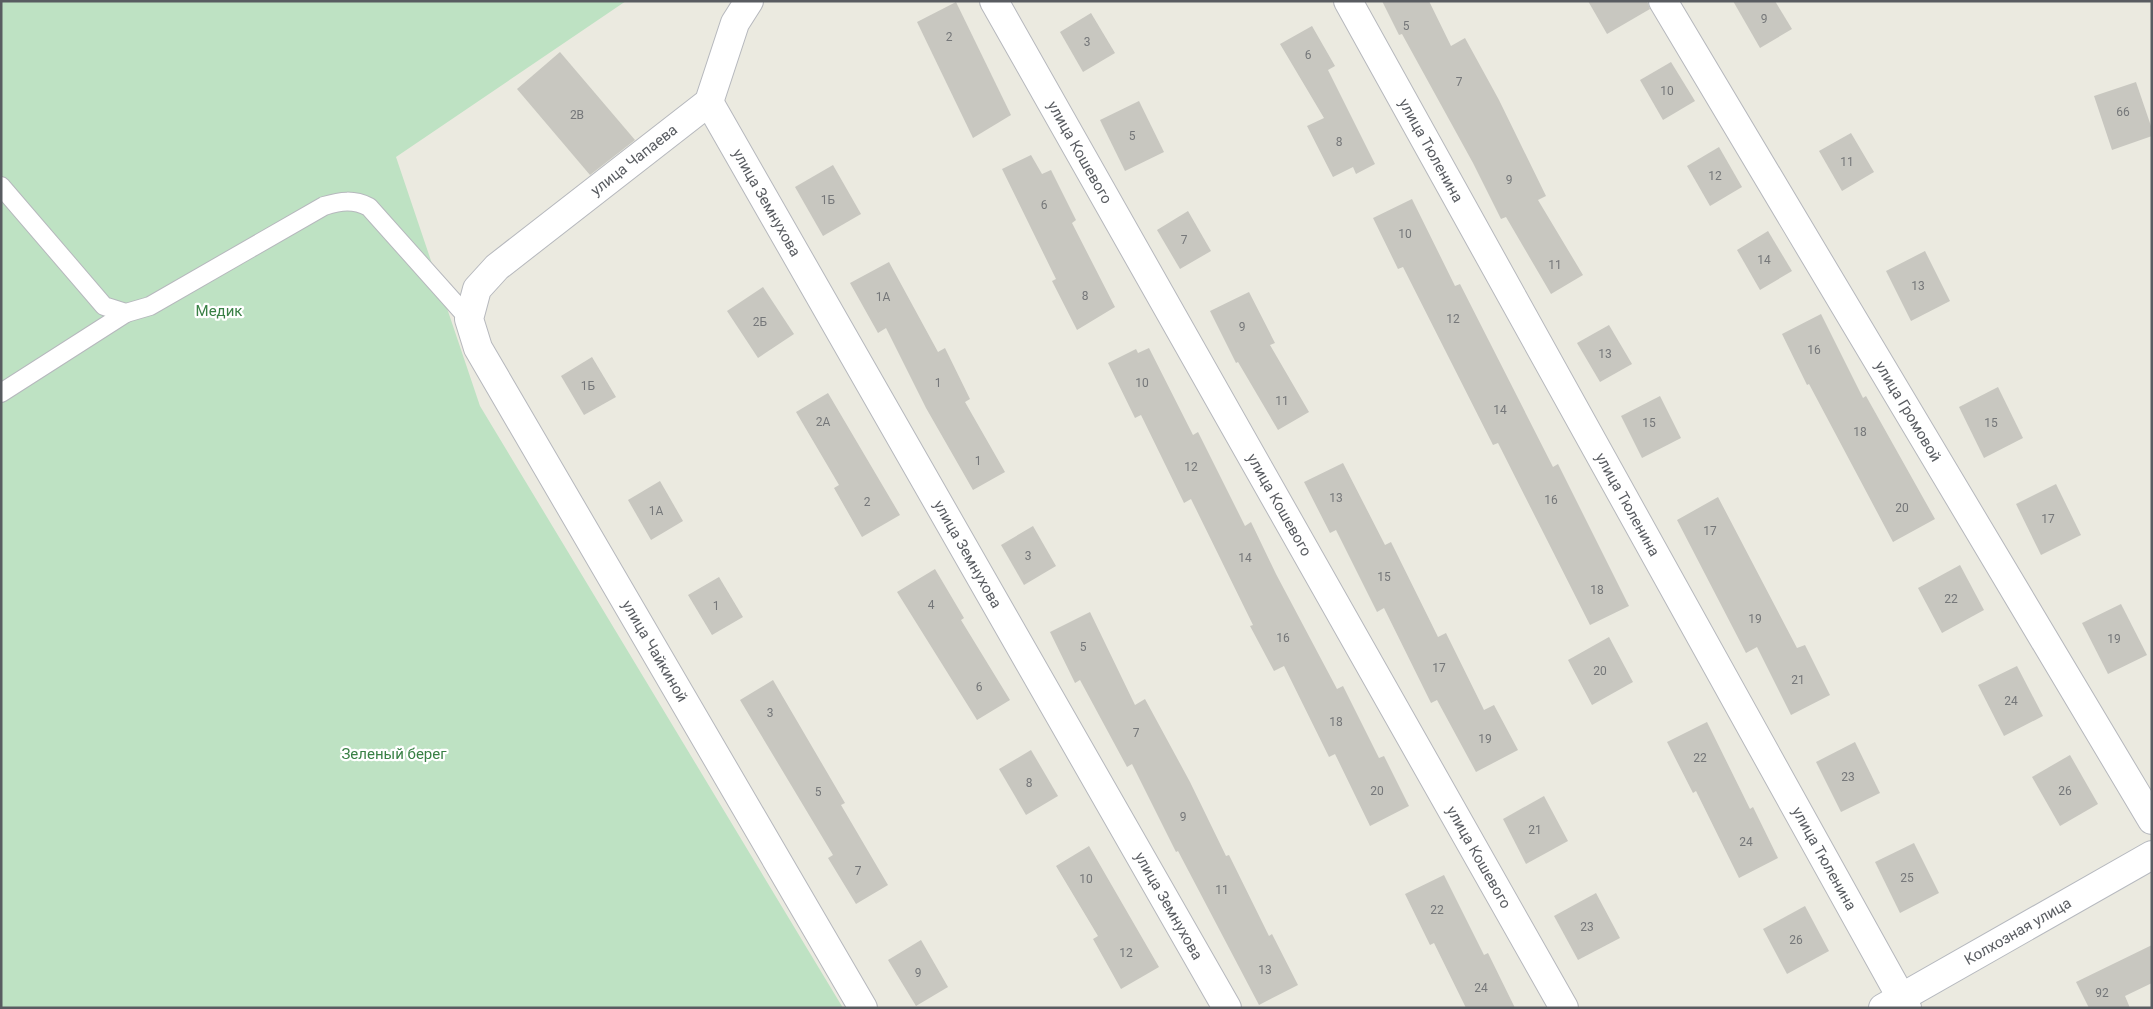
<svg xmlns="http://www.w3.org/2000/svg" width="2153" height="1009" viewBox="0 0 2153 1009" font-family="Roboto,sans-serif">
	<rect width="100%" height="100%" fill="#ebeae0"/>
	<path fill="#bee2c3" d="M 1,1 L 626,1 L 396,157 L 480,406 L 843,1008 L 1,1008 Z"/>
	<g fill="#c8c7c0">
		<path d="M 1382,1 L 1429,1 L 1451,46 L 1465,38 L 1499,100 L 1546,196 L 1538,200 L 1583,275 L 1551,294 L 1506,217 L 1501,219 L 1473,163 L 1402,34 L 1399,35 Z"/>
		<path d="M 1588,1 L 1647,1 L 1650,9 L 1607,34 Z"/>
		<path d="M 1733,1 L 1775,1 L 1792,29 L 1760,48 Z"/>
		<path d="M 956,2 L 1011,115 L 973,138 L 917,22 Z"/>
		<path d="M 1091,13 L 1115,53 L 1083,72 L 1060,32 Z"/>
		<path d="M 1312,26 L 1335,66 L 1328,70 L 1375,164 L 1356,174 L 1353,167 L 1333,177 L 1307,126 L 1324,118 L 1280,44 Z"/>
		<path d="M 560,52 L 635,140 L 590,175 L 517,89 Z"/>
		<path d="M 1671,62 L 1695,101 L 1663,120 L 1640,80 Z"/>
		<path d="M 2136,82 L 2152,129 L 2152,136 L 2112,150 L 2094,96 Z"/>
		<path d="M 1139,101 L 1164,152 L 1125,171 L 1100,120 Z"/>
		<path d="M 1851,133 L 1874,172 L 1842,191 L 1819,151 Z"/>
		<path d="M 1719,147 L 1742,187 L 1710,206 L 1687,166 Z"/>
		<path d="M 1031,155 L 1042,174 L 1051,170 L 1076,220 L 1072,223 L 1115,307 L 1077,330 L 1052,281 L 1056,279 L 1002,169 Z"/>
		<path d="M 833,165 L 861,214 L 823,236 L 795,187 Z"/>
		<path d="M 1412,199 L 1455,286 L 1460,284 L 1553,467 L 1558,464 L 1629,606 L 1590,625 L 1498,443 L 1493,445 L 1403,267 L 1398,269 L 1373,218 Z"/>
		<path d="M 1188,211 L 1211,251 L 1180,269 L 1157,230 Z"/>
		<path d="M 1768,231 L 1792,271 L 1760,290 L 1737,250 Z"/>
		<path d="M 1925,251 L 1950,301 L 1911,321 L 1886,271 Z"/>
		<path d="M 889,262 L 938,352 L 945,348 L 970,399 L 965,402 L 1005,472 L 973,490 L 926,408 L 886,328 L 878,333 L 850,283 Z"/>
		<path d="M 763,287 L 794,334 L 758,358 L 727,311 Z"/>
		<path d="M 1249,292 L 1275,343 L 1270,345 L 1309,412 L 1278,430 L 1238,362 L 1236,363 L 1210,311 Z"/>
		<path d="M 1821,314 L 1863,398 L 1866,396 L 1935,519 L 1893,542 L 1809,384 L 1807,385 L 1782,334 Z"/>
		<path d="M 1609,325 L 1632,364 L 1600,382 L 1577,343 Z"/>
		<path d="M 1149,348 L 1193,435 L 1198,432 L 1245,526 L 1251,522 L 1276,574 L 1337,689 L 1343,686 L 1379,758 L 1384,756 L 1409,806 L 1370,826 L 1335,754 L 1329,757 L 1284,666 L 1274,671 L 1250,626 L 1253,625 L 1191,499 L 1184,503 L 1141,415 L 1135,418 L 1108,363 L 1136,349 L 1138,353 Z"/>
		<path d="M 592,357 L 616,397 L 584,415 L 561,376 Z"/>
		<path d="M 1998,387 L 2023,438 L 1984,458 L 1959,407 Z"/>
		<path d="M 828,393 L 900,515 L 862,537 L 834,488 L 839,485 L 796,412 Z"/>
		<path d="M 1660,396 L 1681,438 L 1642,458 L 1621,416 Z"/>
		<path d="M 1343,463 L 1385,545 L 1391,542 L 1438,637 L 1446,633 L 1484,710 L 1494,705 L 1518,750 L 1476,772 L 1437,700 L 1431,703 L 1384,608 L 1377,612 L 1336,530 L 1330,533 L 1304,482 Z"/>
		<path d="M 660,481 L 683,521 L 651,540 L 628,500 Z"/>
		<path d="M 2056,484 L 2081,535 L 2041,555 L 2016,504 Z"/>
		<path d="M 1718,497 L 1797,648 L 1805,645 L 1830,695 L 1791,715 L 1757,647 L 1746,653 L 1677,520 Z"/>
		<path d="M 1033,526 L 1056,566 L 1024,585 L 1001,545 Z"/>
		<path d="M 1960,565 L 1984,610 L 1942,633 L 1918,588 Z"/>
		<path d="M 935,569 L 964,618 L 961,620 L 1010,700 L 977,720 L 897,592 Z"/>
		<path d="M 719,577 L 743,617 L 712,635 L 688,595 Z"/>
		<path d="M 2121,604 L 2147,655 L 2108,674 L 2082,623 Z"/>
		<path d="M 1090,612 L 1135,705 L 1145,699 L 1190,782 L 1226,856 L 1229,855 L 1269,936 L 1272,934 L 1298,985 L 1259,1005 L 1178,851 L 1176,852 L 1132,764 L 1127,767 L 1080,680 L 1075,683 L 1050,632 Z"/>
		<path d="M 1609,637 L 1633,682 L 1592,705 L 1568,660 Z"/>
		<path d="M 2017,666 L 2043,716 L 2004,736 L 1978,685 Z"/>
		<path d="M 773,680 L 845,803 L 841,805 L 888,885 L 856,904 L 828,858 L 833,855 L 740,700 Z"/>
		<path d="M 1707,722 L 1750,809 L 1753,807 L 1778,858 L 1739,878 L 1696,791 L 1693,793 L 1667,742 Z"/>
		<path d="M 1855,742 L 1880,793 L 1841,812 L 1816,762 Z"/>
		<path d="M 1031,750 L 1058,796 L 1026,815 L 999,769 Z"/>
		<path d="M 2070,755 L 2098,804 L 2060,826 L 2032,777 Z"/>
		<path d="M 1544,796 L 1568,841 L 1526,864 L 1503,819 Z"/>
		<path d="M 1914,843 L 1939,893 L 1900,913 L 1875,862 Z"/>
		<path d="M 1089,846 L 1159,967 L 1121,989 L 1093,939 L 1098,936 L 1056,866 Z"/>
		<path d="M 1444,875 L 1484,955 L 1488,953 L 1515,1008 L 1466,1008 L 1434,943 L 1430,945 L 1405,894 Z"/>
		<path d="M 1596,893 L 1620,938 L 1578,960 L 1554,916 Z"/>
		<path d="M 1805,906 L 1829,951 L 1787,974 L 1763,929 Z"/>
		<path d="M 921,940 L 948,987 L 916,1006 L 888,960 Z"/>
		<path d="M 2152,945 L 2152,983 L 2125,996 L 2130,1008 L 2089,1008 L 2076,982 Z"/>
	</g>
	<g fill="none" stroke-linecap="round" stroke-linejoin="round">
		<g stroke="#b6b8bd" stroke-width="20">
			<g id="lane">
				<path d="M 1,186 L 104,306 L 126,313 L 150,306 L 324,206 C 341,201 353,199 369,207 L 469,319"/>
				<path d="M 1,393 L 126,313"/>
			</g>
		</g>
		<g stroke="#b6b8bd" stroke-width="30">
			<g id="street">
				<path id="s1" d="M 749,1 L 735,23 L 709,102 L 497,267 L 477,289 L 469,319 L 478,348 L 863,1008"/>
				<path id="s2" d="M 994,1 L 1564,1008"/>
				<path id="s3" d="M 1348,1 L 1907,1008"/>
				<path id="s4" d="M 1663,1 L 2152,820"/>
				<path id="s5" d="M 709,102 L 1227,1008"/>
			</g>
		</g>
		<g stroke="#b6b9bf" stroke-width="30">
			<g id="secondary">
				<path id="s6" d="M 1883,1008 L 2152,855"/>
			</g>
		</g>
		<use href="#lane" stroke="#fff" stroke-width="18"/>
		<use href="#street" stroke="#fff" stroke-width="28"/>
		<use href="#secondary" stroke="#fff" stroke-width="28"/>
	</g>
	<g text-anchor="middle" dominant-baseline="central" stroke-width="4.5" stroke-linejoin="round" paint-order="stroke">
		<g font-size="12" fill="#757779">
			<text x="1764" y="19">9</text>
			<text x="1406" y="26">5</text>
			<text x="949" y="37">2</text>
			<text x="1087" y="42">3</text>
			<text x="1308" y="55">6</text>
			<text x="1459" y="82">7</text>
			<text x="1667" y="91">10</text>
			<text x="2123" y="112">66</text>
			<text x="577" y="115">2В</text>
			<text x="1132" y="136">5</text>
			<text x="1339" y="142">8</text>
			<text x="1847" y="162">11</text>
			<text x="1715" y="176">12</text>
			<text x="1509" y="180">9</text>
			<text x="828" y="200">1Б</text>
			<text x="1044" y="205">6</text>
			<text x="1405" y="234">10</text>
			<text x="1184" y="240">7</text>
			<text x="1764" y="260">14</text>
			<text x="1555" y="265">11</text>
			<text x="1918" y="286">13</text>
			<text x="1085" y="296">8</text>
			<text x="883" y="297">1А</text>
			<text x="1453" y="319">12</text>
			<text x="760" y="322">2Б</text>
			<text x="1242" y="327">9</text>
			<text x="1814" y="350">16</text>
			<text x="1605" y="354">13</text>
			<text x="938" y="383">1</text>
			<text x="1142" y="383">10</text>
			<text x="588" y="386">1Б</text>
			<text x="1282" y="401">11</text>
			<text x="1500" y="410">14</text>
			<text x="823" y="422">2А</text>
			<text x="1649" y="423">15</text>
			<text x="1991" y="423">15</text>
			<text x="1860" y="432">18</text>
			<text x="978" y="461">1</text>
			<text x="1191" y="467">12</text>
			<text x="1336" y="498">13</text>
			<text x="1551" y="500">16</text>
			<text x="867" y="502">2</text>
			<text x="1902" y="508">20</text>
			<text x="656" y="511">1А</text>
			<text x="2048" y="519">17</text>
			<text x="1710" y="531">17</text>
			<text x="1028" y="556">3</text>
			<text x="1245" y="558">14</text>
			<text x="1384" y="577">15</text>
			<text x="1597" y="590">18</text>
			<text x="1951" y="599">22</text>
			<text x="931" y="605">4</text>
			<text x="716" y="606">1</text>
			<text x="1755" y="619">19</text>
			<text x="1283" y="638">16</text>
			<text x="2114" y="639">19</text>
			<text x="1083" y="647">5</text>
			<text x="1439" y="668">17</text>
			<text x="1600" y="671">20</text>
			<text x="1798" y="680">21</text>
			<text x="979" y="687">6</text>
			<text x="2011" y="701">24</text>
			<text x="770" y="713">3</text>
			<text x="1336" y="722">18</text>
			<text x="1136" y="733">7</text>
			<text x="1485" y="739">19</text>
			<text x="1700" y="758">22</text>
			<text x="1848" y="777">23</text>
			<text x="1029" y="783">8</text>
			<text x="1377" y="791">20</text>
			<text x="2065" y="791">26</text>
			<text x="818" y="792">5</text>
			<text x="1183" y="817">9</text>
			<text x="1535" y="830">21</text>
			<text x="1746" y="842">24</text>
			<text x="858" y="871">7</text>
			<text x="1907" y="878">25</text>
			<text x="1086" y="879">10</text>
			<text x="1222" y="890">11</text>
			<text x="1437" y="910">22</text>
			<text x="1587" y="927">23</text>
			<text x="1796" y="940">26</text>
			<text x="1126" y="953">12</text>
			<text x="1265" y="970">13</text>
			<text x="918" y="973">9</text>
			<text x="1481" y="988">24</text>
			<text x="2102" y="993">92</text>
		</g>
		<g font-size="15" fill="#595c61" stroke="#fff">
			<text stroke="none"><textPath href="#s3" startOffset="171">улица Тюленина</textPath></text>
			<text stroke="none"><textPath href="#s2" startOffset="174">улица Кошевого</textPath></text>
			<text transform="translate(634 160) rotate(-38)">улица Чапаева</text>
			<text stroke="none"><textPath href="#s5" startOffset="116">улица Земнухова</textPath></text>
			<text stroke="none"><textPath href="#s4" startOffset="478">улица Громовой</textPath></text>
			<text stroke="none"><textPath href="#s2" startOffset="579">улица Кошевого</textPath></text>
			<text stroke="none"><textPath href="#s3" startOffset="576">улица Тюленина</textPath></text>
			<text stroke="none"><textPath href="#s5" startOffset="521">улица Земнухова</textPath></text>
			<text stroke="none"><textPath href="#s1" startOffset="820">улица Чайкиной</textPath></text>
			<text stroke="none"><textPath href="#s2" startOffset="984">улица Кошевого</textPath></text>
			<text stroke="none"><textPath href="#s3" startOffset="981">улица Тюленина</textPath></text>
			<text stroke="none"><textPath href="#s5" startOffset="926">улица Земнухова</textPath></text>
			<text stroke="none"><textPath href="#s6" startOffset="155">Колхозная улица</textPath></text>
		</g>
		<g font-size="15" fill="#398045" stroke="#fff">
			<text x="219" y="311">Медик</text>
			<text x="394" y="754">Зеленый берег</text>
		</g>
	</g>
	<rect width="2153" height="1009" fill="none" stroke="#595c61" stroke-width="5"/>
</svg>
